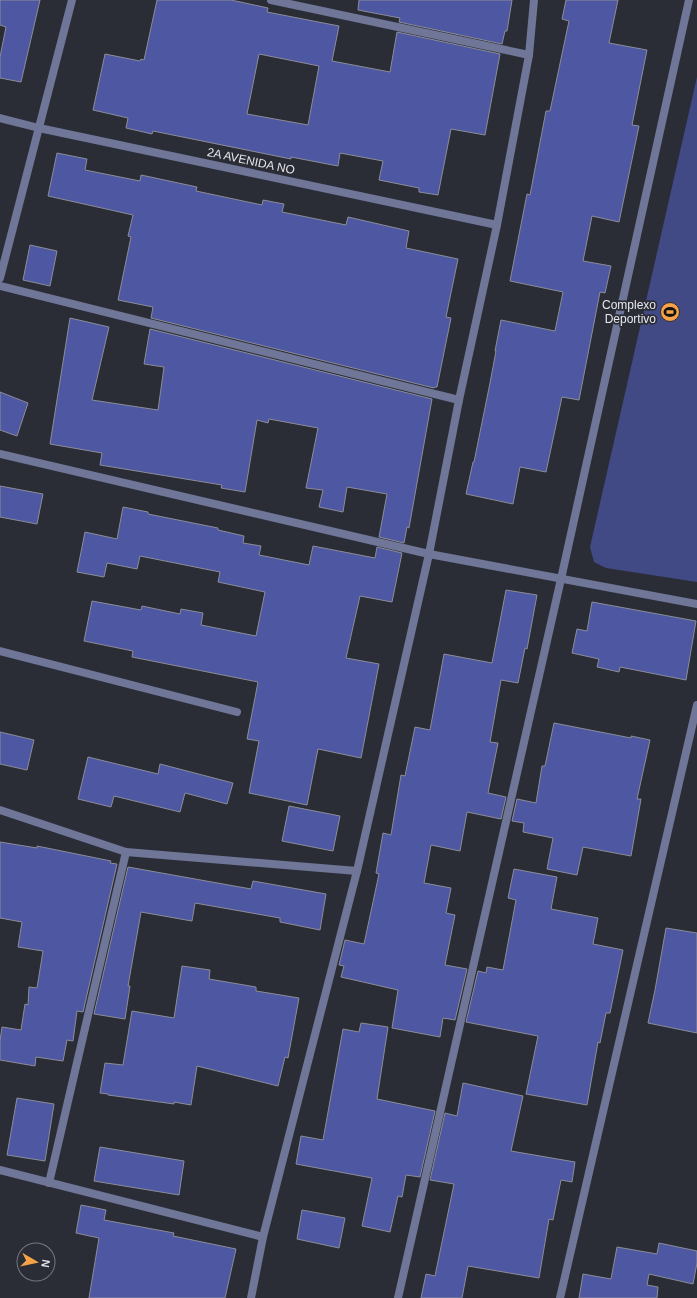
<svg xmlns="http://www.w3.org/2000/svg" width="697" height="1298" viewBox="0 0 697 1298" font-family="Helvetica,sans-serif">
	<rect width="100%" height="100%" fill="#2b2d36"/>
	<path fill="#424a86" d="M 697,77 L 697,582 L 606,568 L 594,562 L 590,547 Z"/>
	<g fill="#4e57a1" stroke="#8b8d98" fill-rule="evenodd">
		<path d="M 0,0 L 40,0 L 21,82 L 0,78 L 0,57 L 6,27 L 0,25 Z"/>
		<path d="M 157,0 L 231,0 L 268,8 L 267,12 L 339,26 L 332,61 L 390,72 L 397,32 L 500,54 L 485,135 L 451,129 L 438,195 L 419,192 L 419,188 L 379,180 L 383,161 L 340,153 L 338,166 L 291,157 L 291,159 L 153,131 L 152,134 L 126,128 L 128,118 L 93,110 L 105,54 L 140,61 L 141,59 L 144,60 ZM 259,54 L 319,66 L 308,125 L 247,114 Z"/>
		<path d="M 359,0 L 512,0 L 507,31 L 505,31 L 502,44 L 399,22 L 400,18 L 358,10 Z"/>
		<path d="M 566,0 L 618,0 L 609,43 L 647,50 L 632,125 L 639,126 L 619,222 L 592,216 L 583,261 L 611,266 L 605,293 L 600,292 L 579,400 L 562,397 L 546,472 L 520,467 L 513,504 L 466,494 L 473,462 L 474,462 L 490,383 L 496,351 L 495,351 L 501,320 L 555,331 L 563,292 L 510,281 L 527,194 L 530,195 L 546,111 L 550,111 L 569,21 L 562,19 Z"/>
		<path d="M 57,153 L 87,159 L 85,170 L 140,181 L 141,175 L 197,187 L 196,191 L 262,205 L 263,200 L 284,204 L 282,212 L 346,225 L 348,217 L 409,231 L 406,248 L 458,259 L 446,317 L 451,318 L 437,387 L 435,387 L 434,388 L 151,318 L 153,307 L 118,300 L 131,237 L 128,236 L 133,215 L 48,196 Z"/>
		<path d="M 30,245 L 57,251 L 50,286 L 23,280 Z"/>
		<path d="M 70,318 L 109,327 L 92,400 L 158,410 L 164,367 L 144,364 L 150,329 L 432,399 L 409,528 L 407,527 L 404,543 L 379,537 L 387,494 L 347,487 L 343,512 L 319,507 L 323,490 L 306,488 L 318,428 L 269,419 L 268,423 L 257,420 L 245,492 L 221,488 L 222,485 L 100,465 L 102,453 L 50,444 Z"/>
		<path d="M 0,392 L 28,403 L 17,436 L 0,430 Z"/>
		<path d="M 0,486 L 43,494 L 37,524 L 0,517 Z"/>
		<path d="M 123,507 L 148,512 L 148,514 L 218,528 L 218,530 L 244,536 L 243,543 L 261,546 L 259,555 L 309,565 L 313,546 L 375,558 L 377,547 L 402,553 L 392,602 L 360,596 L 346,658 L 379,664 L 361,758 L 318,749 L 307,805 L 249,793 L 259,741 L 247,739 L 258,682 L 132,657 L 133,651 L 84,641 L 92,601 L 141,610 L 142,606 L 180,614 L 181,609 L 203,613 L 201,625 L 256,636 L 265,592 L 218,582 L 220,572 L 140,556 L 137,569 L 107,563 L 104,577 L 77,572 L 85,532 L 117,539 Z"/>
		<path d="M 506,590 L 537,595 L 527,649 L 525,648 L 518,683 L 501,680 L 490,742 L 498,743 L 488,793 L 506,797 L 501,819 L 467,812 L 460,851 L 431,845 L 424,883 L 451,888 L 446,913 L 455,915 L 445,965 L 467,969 L 455,1020 L 443,1018 L 440,1037 L 392,1028 L 398,990 L 341,977 L 344,966 L 339,965 L 345,940 L 364,944 L 379,874 L 376,873 L 383,833 L 391,835 L 401,775 L 405,776 L 415,727 L 430,730 L 444,654 L 492,663 Z"/>
		<path d="M 592,602 L 696,621 L 686,680 L 620,667 L 619,672 L 597,667 L 599,659 L 572,653 L 577,629 L 587,631 Z"/>
		<path d="M 554,723 L 631,738 L 631,736 L 650,740 L 637,799 L 641,799 L 631,856 L 583,847 L 577,875 L 547,869 L 553,838 L 523,832 L 524,823 L 512,821 L 517,799 L 536,803 L 542,766 L 545,766 Z"/>
		<path d="M 0,732 L 34,740 L 27,770 L 0,764 Z"/>
		<path d="M 88,757 L 158,774 L 160,764 L 233,783 L 227,804 L 185,793 L 180,812 L 114,796 L 111,807 L 78,799 Z"/>
		<path d="M 289,806 L 340,816 L 333,851 L 282,841 Z"/>
		<path d="M 0,842 L 37,848 L 37,846 L 111,861 L 110,863 L 117,864 L 83,1012 L 77,1011 L 73,1041 L 67,1040 L 63,1061 L 36,1057 L 35,1066 L 0,1060 L 0,1041 L 2,1027 L 21,1030 L 25,1004 L 28,1005 L 29,987 L 37,988 L 43,951 L 18,947 L 22,922 L 0,918 Z"/>
		<path d="M 128,867 L 251,889 L 253,881 L 326,894 L 320,930 L 280,922 L 280,918 L 195,903 L 192,921 L 141,912 L 128,986 L 130,986 L 125,1019 L 94,1014 Z"/>
		<path d="M 514,869 L 557,877 L 551,909 L 598,918 L 593,944 L 623,950 L 610,1013 L 606,1013 L 600,1043 L 598,1042 L 587,1105 L 526,1094 L 538,1036 L 466,1022 L 478,971 L 486,973 L 487,967 L 503,970 L 516,900 L 508,898 Z"/>
		<path d="M 666,928 L 697,933 L 697,1033 L 648,1023 L 655,990 Z"/>
		<path d="M 182,966 L 210,970 L 209,979 L 256,987 L 256,991 L 299,998 L 288,1058 L 285,1057 L 278,1086 L 197,1066 L 191,1105 L 174,1102 L 174,1104 L 108,1095 L 108,1094 L 100,1093 L 105,1063 L 123,1065 L 132,1011 L 174,1018 Z"/>
		<path d="M 361,1023 L 388,1027 L 377,1099 L 435,1111 L 420,1177 L 406,1175 L 402,1197 L 398,1196 L 390,1232 L 362,1226 L 372,1178 L 296,1164 L 301,1136 L 323,1140 L 343,1029 L 359,1032 Z"/>
		<path d="M 463,1083 L 523,1096 L 511,1151 L 575,1162 L 572,1182 L 561,1180 L 553,1220 L 549,1219 L 539,1278 L 468,1266 L 462,1298 L 421,1298 L 426,1274 L 435,1276 L 454,1184 L 430,1180 L 445,1113 L 457,1116 Z"/>
		<path d="M 17,1098 L 54,1104 L 45,1161 L 7,1155 Z"/>
		<path d="M 100,1147 L 184,1161 L 179,1195 L 94,1181 Z"/>
		<path d="M 81,1205 L 106,1210 L 104,1220 L 174,1233 L 173,1236 L 236,1249 L 225,1298 L 89,1298 L 99,1238 L 76,1233 Z"/>
		<path d="M 302,1210 L 345,1218 L 339,1248 L 297,1239 Z"/>
		<path d="M 659,1243 L 697,1251 L 697,1263 L 693,1284 L 649,1274 L 647,1285 L 658,1287 L 657,1298 L 579,1298 L 583,1274 L 611,1279 L 617,1247 L 657,1254 Z"/>
	</g>
	<g fill="none" stroke-linecap="round" stroke-linejoin="round">
		<g stroke="#6f7698" stroke-width="8">
			<path d="M 271,0 L 529,55"/>
			<path d="M 0,118 L 39,128 L 497,225"/>
			<path d="M 0,278 L 72,0"/>
			<path d="M 0,286 L 459,400"/>
			<path d="M 0,454 L 429,554 L 697,604"/>
			<path d="M 0,651 L 237,712"/>
			<path d="M 0,810 L 126,852 L 357,871"/>
			<path d="M 0,1170 L 263,1237"/>
			<path d="M 49,1183 L 126,852"/>
			<path d="M 251,1298 L 263,1237 L 357,871 L 429,554 L 459,400 L 497,225 L 529,55 L 534,0"/>
			<path d="M 398,1298 L 561,579 L 689,0"/>
			<path d="M 560,1298 L 697,705"/>
		</g>
	</g>
	<defs>
		<g id="stadium-disc" transform="scale(1)"><circle r="9.5" fill="#f5a346" stroke="#2b2d36"/><path d="M0-5a6.5 5 0 1 0 0 10a6.5 5 0 1 0 0-10ZM-3.5-1.8h7v3.6h-7Z" fill="#111"/></g>
	</defs>
	<g fill-rule="evenodd">
		<use href="#stadium-disc" x="670" y="312"/>
	</g>
	<g text-anchor="middle" dominant-baseline="central" stroke-width="3.5" stroke-linejoin="round" paint-order="stroke">
		<g font-size="12" fill="#e6e7ed" stroke="#2b2d36">
			<text transform="translate(251 161) rotate(12)">2A AVENIDA NO</text>
		</g>
		<g font-size="12" fill="#e6e7ed" stroke="#2b2d36" text-anchor="end">
			<text x="656" y="305">Complexo<tspan x="656" dy="14">Deportivo</tspan></text>
		</g>
	</g>
	<g transform="translate(36 1262) rotate(99)"><circle r="19" fill="#2b2d36" stroke="#76777f"/>
	<path d="M0-3L7 15L0 10L-7 15Z" fill="#f5a346"/>
	<text y="-6" font-size="11" font-weight="bold" text-anchor="middle" fill="#e6e7ed">N</text>
	</g>
</svg>
